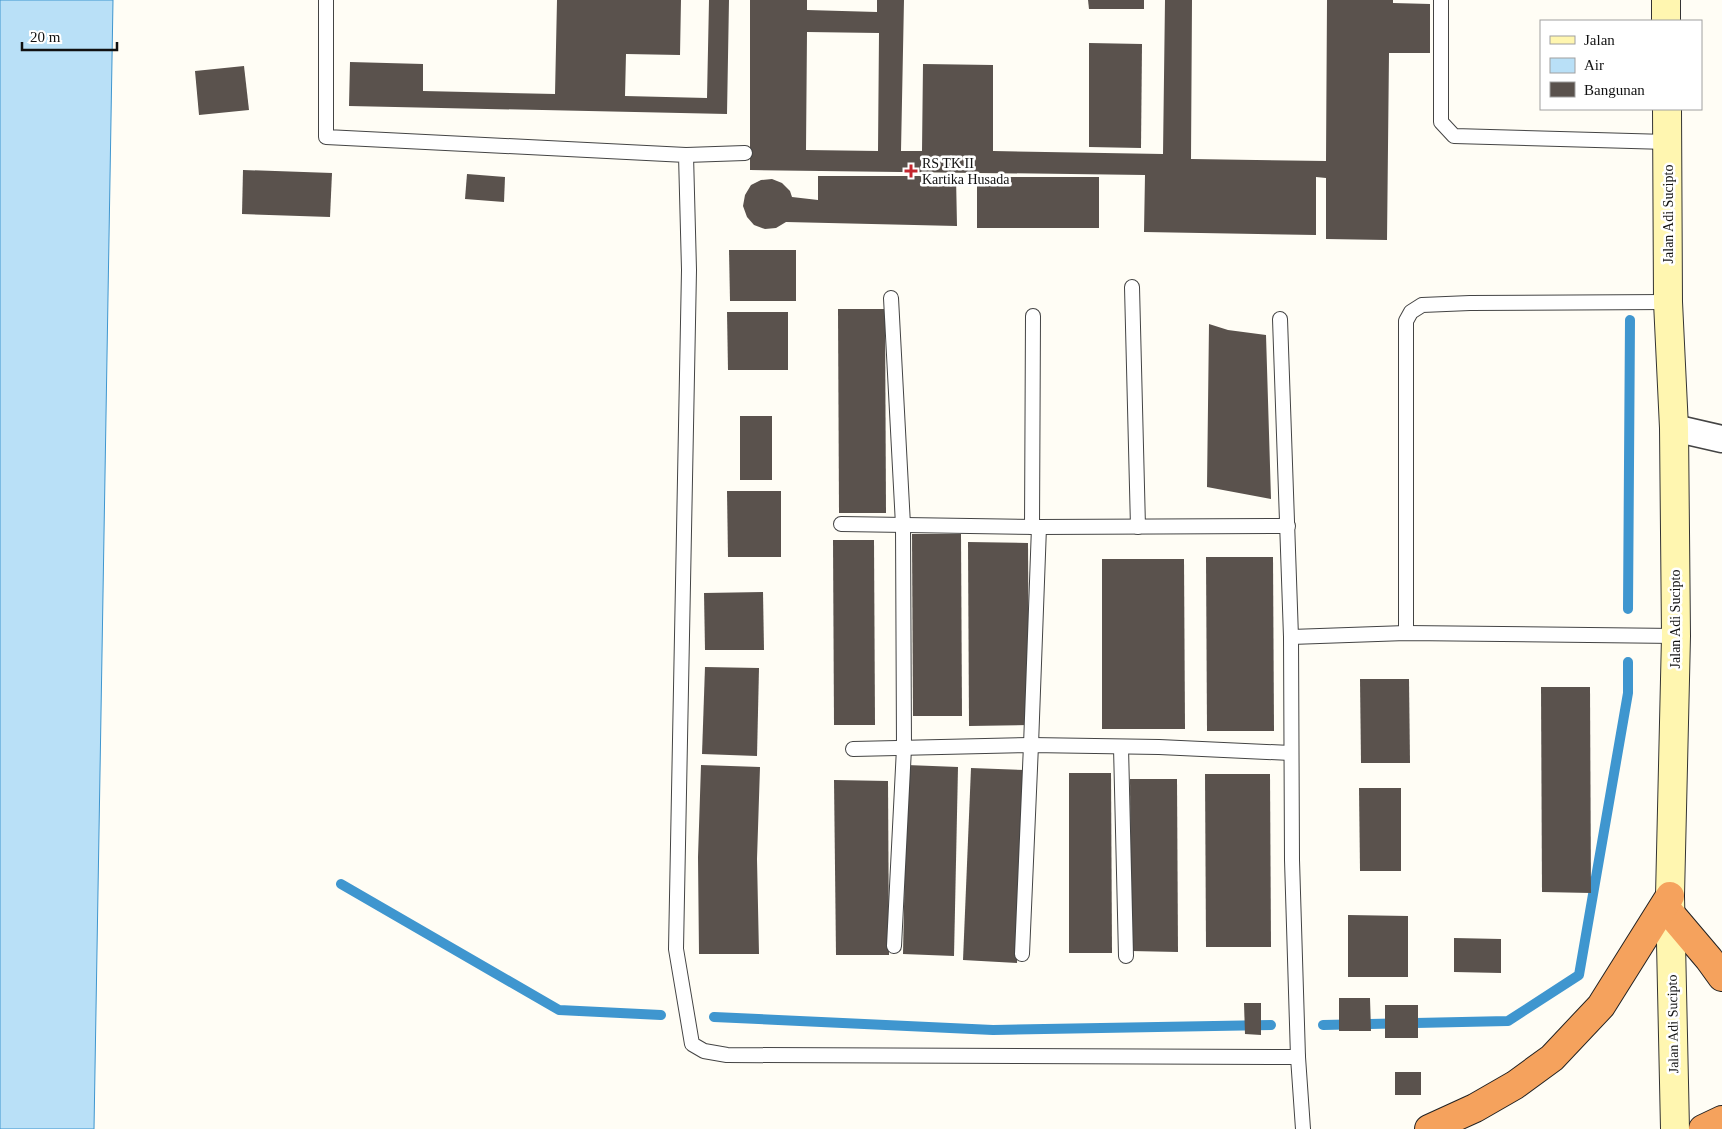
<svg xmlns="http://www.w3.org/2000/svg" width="1722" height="1129" viewBox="0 0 1722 1129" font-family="Georgia,serif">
	<rect width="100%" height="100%" fill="#fffdf5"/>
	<path fill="#b9e0f7" stroke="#3f96cf" d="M 0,0 L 113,0 L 94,1129 L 0,1129 Z"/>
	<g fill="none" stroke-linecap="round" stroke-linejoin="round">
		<g stroke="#3f96cf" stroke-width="10">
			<path d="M 1628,609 L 1630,320"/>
			<path d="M 341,884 L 559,1010 L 661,1015"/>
			<path d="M 714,1017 L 993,1030 L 1271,1025"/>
			<path d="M 1323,1025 L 1508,1021 L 1579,975 L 1628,693 L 1628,662"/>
		</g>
	</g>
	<g fill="#5a524d" fill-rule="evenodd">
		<path d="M 557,0 L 681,0 L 680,55 L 626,54 L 625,96 L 707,98 L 709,0 L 729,0 L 727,114 L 349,106 L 350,62 L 423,64 L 423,91 L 555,94 Z"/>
		<path d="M 750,0 L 807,0 L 807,10 L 877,12 L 877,0 L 904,0 L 901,151 L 922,151 L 923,64 L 993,65 L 993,151 L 1163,154 L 1165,0 L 1192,0 L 1191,159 L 1326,161 L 1327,0 L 1393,0 L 1393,3 L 1430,4 L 1430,53 L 1389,53 L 1387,240 L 1326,239 L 1326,178 L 1316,177 L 1316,235 L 1144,232 L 1145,175 L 750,170 ZM 807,32 L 879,33 L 878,151 L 806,150 Z"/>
		<path d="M 1088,0 L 1144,0 L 1144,9 L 1089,9 Z"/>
		<path d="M 1089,43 L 1142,44 L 1141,148 L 1089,147 Z"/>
		<path d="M 244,66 L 249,110 L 199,115 L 195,71 Z"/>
		<path d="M 243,170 L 332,173 L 330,217 L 242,214 Z"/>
		<path d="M 467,174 L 505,177 L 504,202 L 465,199 Z"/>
		<path d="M 818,176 L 956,176 L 957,226 L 786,222 L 776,228 L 765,229 L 754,225 L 747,217 L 743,206 L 745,195 L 751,185 L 761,180 L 772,179 L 782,183 L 790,191 L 792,197 L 818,200 Z"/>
		<rect x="977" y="177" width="122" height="51"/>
		<path d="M 729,250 L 796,250 L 796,301 L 730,301 Z"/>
		<path d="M 838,309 L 885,309 L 886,513 L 839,513 Z"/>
		<path d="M 727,312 L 788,312 L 788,370 L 728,370 Z"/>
		<path d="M 1209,324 L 1228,330 L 1266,335 L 1271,499 L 1207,487 Z"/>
		<rect x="740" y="416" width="32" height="64"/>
		<path d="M 727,491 L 781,491 L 781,557 L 728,557 Z"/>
		<path d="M 912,534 L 961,534 L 962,716 L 913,716 Z"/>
		<path d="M 833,540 L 874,540 L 875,725 L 834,725 Z"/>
		<path d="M 968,542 L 1028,543 L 1029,725 L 969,726 Z"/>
		<path d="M 1206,557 L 1273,557 L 1274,731 L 1207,731 Z"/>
		<path d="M 1102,559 L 1184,559 L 1185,729 L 1102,729 Z"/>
		<path d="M 763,592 L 764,650 L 705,650 L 704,593 Z"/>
		<path d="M 705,667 L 759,668 L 757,756 L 702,754 Z"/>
		<path d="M 1360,679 L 1409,679 L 1410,763 L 1361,763 Z"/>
		<path d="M 1541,687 L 1590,687 L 1591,893 L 1542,892 Z"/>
		<path d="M 701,765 L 760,767 L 757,859 L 759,954 L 699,954 L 698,857 Z"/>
		<path d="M 907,765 L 958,767 L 954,956 L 903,954 Z"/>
		<path d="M 971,768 L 1025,770 L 1017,963 L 963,960 Z"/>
		<path d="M 1069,773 L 1111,773 L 1112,953 L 1069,953 Z"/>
		<path d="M 1205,774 L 1270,774 L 1271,947 L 1206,947 Z"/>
		<path d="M 1130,779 L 1177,779 L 1178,952 L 1131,951 Z"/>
		<path d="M 834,780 L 888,781 L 889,955 L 836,955 Z"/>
		<path d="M 1359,788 L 1401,788 L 1401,871 L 1360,871 Z"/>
		<path d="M 1348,915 L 1408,916 L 1408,977 L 1348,977 Z"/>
		<path d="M 1454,938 L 1501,939 L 1501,973 L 1454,972 Z"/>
		<path d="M 1339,998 L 1370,998 L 1371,1031 L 1339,1031 Z"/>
		<path d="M 1244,1003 L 1261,1003 L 1261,1035 L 1245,1034 Z"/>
		<rect x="1385" y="1005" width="33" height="33"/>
		<rect x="1395" y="1072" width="26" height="23"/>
	</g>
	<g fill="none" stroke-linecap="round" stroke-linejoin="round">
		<g stroke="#444" stroke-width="16">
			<g id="lane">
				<path d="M 326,0 L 326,137 L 686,155 L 689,270 L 676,949 L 692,1044 L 704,1051 L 727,1055 L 1298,1057"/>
				<path d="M 1441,0 L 1441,122 L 1454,136 L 1667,142"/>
				<path d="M 686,155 L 745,153"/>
				<path d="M 1132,287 L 1138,527"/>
				<path d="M 891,298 L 903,525 L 904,748 L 894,946"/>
				<path d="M 1280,319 L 1291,637 L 1292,860 L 1298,1057 L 1303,1129"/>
				<path d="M 841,524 L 1039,527 L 1288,526"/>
				<path d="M 1032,527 L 1033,316"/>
				<path d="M 1406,633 L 1406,321 L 1411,312 L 1422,305 L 1470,303 L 1668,302"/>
				<path d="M 1291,637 L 1406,633 L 1676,636"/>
				<path d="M 1121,747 L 1126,956"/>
				<path d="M 853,749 L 1031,745 L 1159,747 L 1291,753"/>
				<path d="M 1022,954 L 1031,745 L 1039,527"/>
			</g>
		</g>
		<g stroke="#444" stroke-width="29">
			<path id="street" d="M 1674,428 L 1722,439"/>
		</g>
		<g stroke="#333" stroke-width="30">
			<g id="secondary">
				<path d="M 1666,0 L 1666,21"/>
				<path d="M 1667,109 L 1668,302 L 1674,428 L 1676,636 L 1670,896 L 1675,1129"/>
			</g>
		</g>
		<g stroke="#222" stroke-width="30">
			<g id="highway">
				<path d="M 1670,913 L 1709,959 L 1722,977"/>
				<path d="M 1429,1129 L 1475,1108 L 1515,1085 L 1552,1058 L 1601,1006 L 1670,896"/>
				<path d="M 1703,1129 L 1722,1120"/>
			</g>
		</g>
		<use href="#lane" stroke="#fff" stroke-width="14"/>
		<use href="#street" stroke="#fff" stroke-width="26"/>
		<use href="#secondary" stroke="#fff6b0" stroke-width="28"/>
		<use href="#highway" stroke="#f5a25d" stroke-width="28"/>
	</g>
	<path fill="#c4262e" stroke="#fff" stroke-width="2" d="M908.5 163.5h5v5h5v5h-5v5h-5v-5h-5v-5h5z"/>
	<g text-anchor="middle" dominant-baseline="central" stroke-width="5" stroke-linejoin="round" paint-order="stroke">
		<g font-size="14" fill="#111" stroke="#fff" text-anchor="start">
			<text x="922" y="163">RS TK II<tspan x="922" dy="16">Kartika Husada</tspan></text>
		</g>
		<g font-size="14" fill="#111" stroke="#fff">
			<text transform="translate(1668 214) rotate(-90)">Jalan Adi Sucipto</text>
			<text transform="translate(1675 619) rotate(-90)">Jalan Adi Sucipto</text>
			<text transform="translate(1673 1024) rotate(-91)">Jalan Adi Sucipto</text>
		</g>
	</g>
	<rect x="1540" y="20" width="162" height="90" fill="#ffffff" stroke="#a0a0a0"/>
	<rect x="1550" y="36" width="25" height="8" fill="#fff6b0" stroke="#a0a0a0"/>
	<text x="1584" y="45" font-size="15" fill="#111111">Jalan</text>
	<rect x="1550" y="58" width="25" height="15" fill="#b9e0f7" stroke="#a0a0a0"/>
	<text x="1584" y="70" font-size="15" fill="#111111">Air</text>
	<rect x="1550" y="82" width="25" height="15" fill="#5a524d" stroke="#a0a0a0"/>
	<text x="1584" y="95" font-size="15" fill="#111111">Bangunan</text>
	<path d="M22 42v8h95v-8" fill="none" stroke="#111111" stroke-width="2.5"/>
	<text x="30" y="42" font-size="15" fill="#111111" stroke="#ffffff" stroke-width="4" paint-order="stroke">20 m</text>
</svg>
